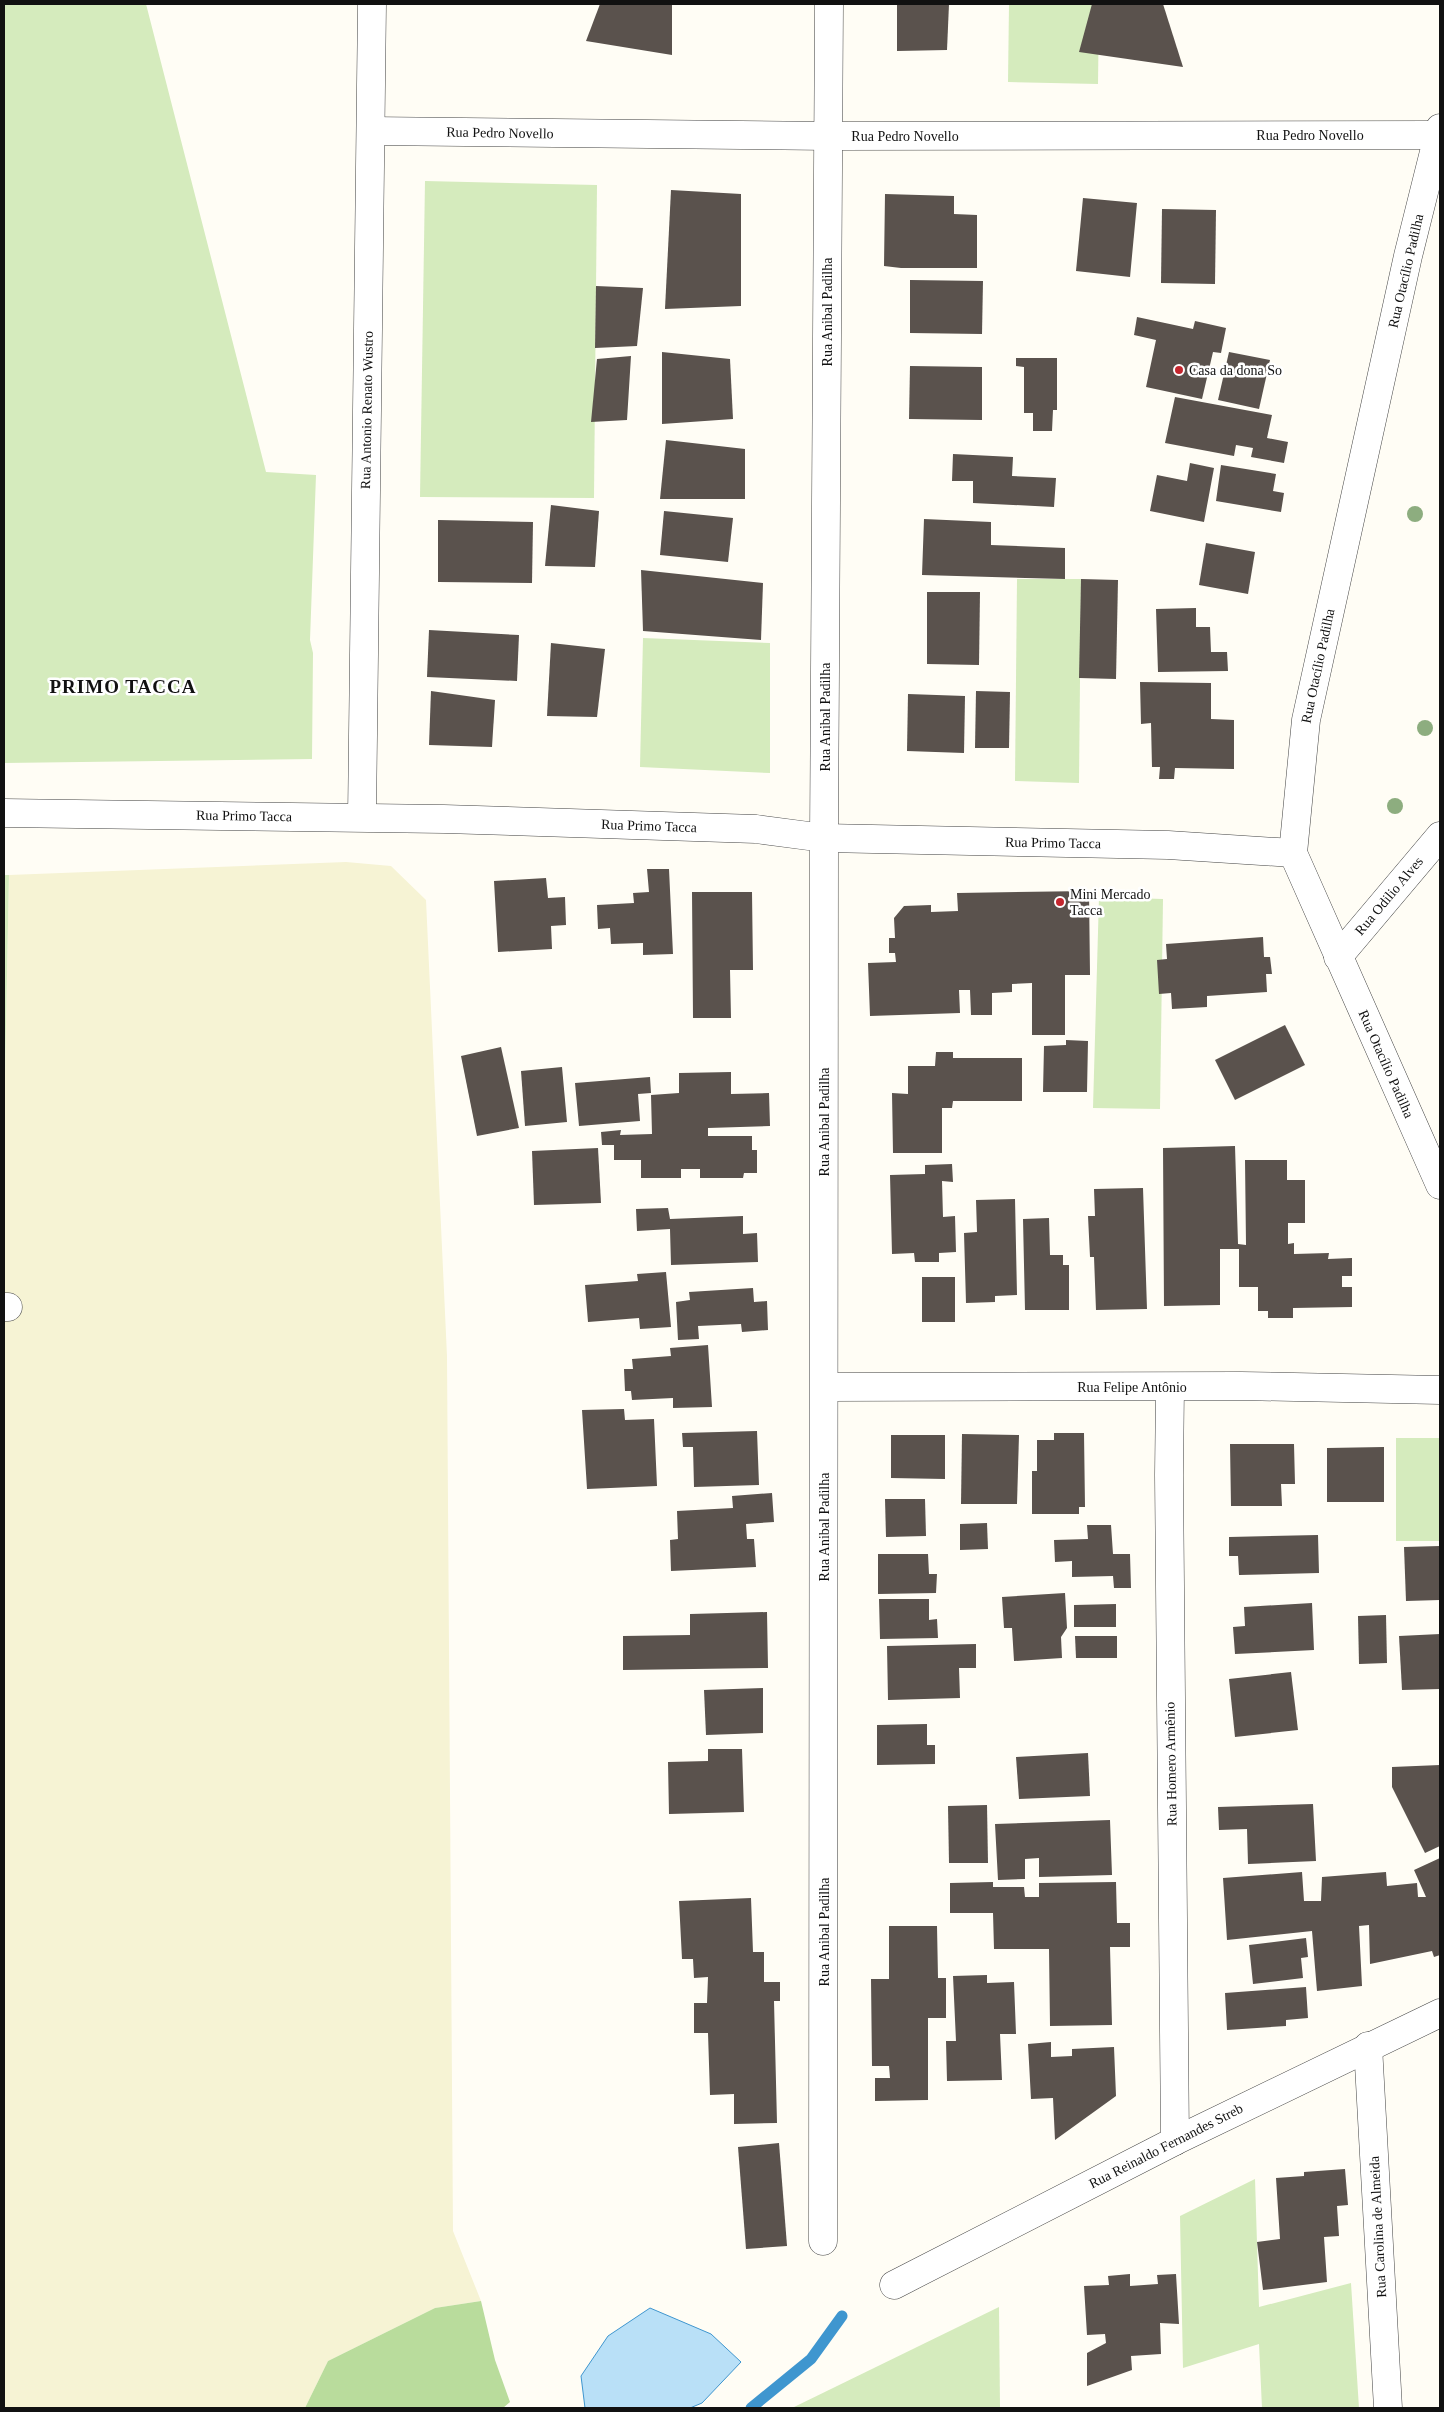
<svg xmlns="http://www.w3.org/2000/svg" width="1444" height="2412" viewBox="0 0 1444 2412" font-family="Georgia,serif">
	<rect width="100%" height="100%" fill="#fffdf5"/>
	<path fill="#f6f3d4" d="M 346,862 L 391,866 L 426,900 L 447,1356 L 453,2231 L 481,2301 L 435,2308 L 328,2361 L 305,2408 L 4,2408 L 4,1124 L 9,875 Z"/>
	<g fill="#d5ebbd">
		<path d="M 4,4 L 146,4 L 266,472 L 316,475 L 310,640 L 313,653 L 312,759 L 4,763 Z"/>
		<path d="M 1009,4 L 1099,4 L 1098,84 L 1008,82 Z"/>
		<path d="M 425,181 L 597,185 L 594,498 L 420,497 Z"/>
		<path d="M 1017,579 L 1081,579 L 1079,783 L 1015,781 Z"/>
		<path d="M 643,638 L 770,643 L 770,773 L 640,767 Z"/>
		<path d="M 4,875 L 9,875 L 4,1124 Z"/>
		<path d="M 1099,897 L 1163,899 L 1160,1109 L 1093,1108 Z"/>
		<rect x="1396" y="1438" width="44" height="103"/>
		<path d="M 1255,2179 L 1259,2307 L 1351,2283 L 1359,2408 L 1262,2408 L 1259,2344 L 1183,2368 L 1180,2216 Z"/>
		<path d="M 999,2307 L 1000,2408 L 792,2408 Z"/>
	</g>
	<path fill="#b9dc9c" d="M 481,2301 L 495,2360 L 510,2402 L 503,2408 L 305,2408 L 328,2361 L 435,2308 Z"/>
	<path fill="#b9e0f7" stroke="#3f96cf" d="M 650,2308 L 711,2334 L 741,2362 L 702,2403 L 690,2408 L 585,2408 L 581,2376 L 608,2336 Z"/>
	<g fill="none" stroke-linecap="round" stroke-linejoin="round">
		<path stroke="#3f96cf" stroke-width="11" d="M 751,2408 L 811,2359 L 842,2316"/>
	</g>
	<g fill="#5a524d">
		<path d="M 600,4 L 672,4 L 672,55 L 586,41 Z"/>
		<path d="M 897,4 L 949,4 L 947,50 L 897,51 Z"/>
		<path d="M 1092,4 L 1163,4 L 1183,67 L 1079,52 Z"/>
		<path d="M 671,190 L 741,194 L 741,306 L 665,309 Z"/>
		<path d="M 885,194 L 954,196 L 954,214 L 977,215 L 977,268 L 901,268 L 884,266 Z"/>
		<path d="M 1083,198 L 1137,203 L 1130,277 L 1076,271 Z"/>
		<path d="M 1162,209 L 1216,210 L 1215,284 L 1161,283 Z"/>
		<path d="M 910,280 L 983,281 L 982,334 L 910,333 Z"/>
		<path d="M 596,286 L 643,288 L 637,346 L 595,348 Z"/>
		<path d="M 1137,317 L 1193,329 L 1195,321 L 1226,328 L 1221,353 L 1213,352 L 1202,399 L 1146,387 L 1156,340 L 1134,335 Z"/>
		<path d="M 662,352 L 730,359 L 733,419 L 662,424 Z"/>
		<path d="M 1229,352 L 1270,360 L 1259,409 L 1218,400 Z"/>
		<path d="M 631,356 L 627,420 L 591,422 L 597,359 Z"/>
		<path d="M 1016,358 L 1057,358 L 1057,410 L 1053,410 L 1052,431 L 1033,431 L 1033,413 L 1024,413 L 1024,367 L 1016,366 Z"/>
		<path d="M 910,366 L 982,367 L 982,420 L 909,419 Z"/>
		<path d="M 1175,397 L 1272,415 L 1267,438 L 1288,442 L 1284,463 L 1251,457 L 1253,448 L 1236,445 L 1234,456 L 1165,443 Z"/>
		<path d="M 666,440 L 745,449 L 745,499 L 660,499 Z"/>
		<path d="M 953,454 L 1013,457 L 1012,476 L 1056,478 L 1054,507 L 973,503 L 973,481 L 952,481 Z"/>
		<path d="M 1190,463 L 1214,468 L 1204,522 L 1150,511 L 1157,475 L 1187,481 Z"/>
		<path d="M 1221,465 L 1276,474 L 1273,491 L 1284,493 L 1281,512 L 1216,501 Z"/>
		<path d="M 551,505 L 599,511 L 595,567 L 545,566 Z"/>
		<path d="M 664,511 L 733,518 L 728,562 L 660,555 Z"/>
		<path d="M 924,519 L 991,522 L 991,545 L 1065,548 L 1065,579 L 922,575 Z"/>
		<path d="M 438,520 L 533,522 L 532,583 L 438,582 Z"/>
		<path d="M 1206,543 L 1255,552 L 1248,594 L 1199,585 Z"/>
		<path d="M 641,570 L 763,583 L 761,640 L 643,631 Z"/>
		<path d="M 1081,579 L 1118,580 L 1116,679 L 1079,678 Z"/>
		<path d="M 927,592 L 980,592 L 979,665 L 927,664 Z"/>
		<path d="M 1196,608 L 1196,627 L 1210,627 L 1211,652 L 1227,652 L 1228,671 L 1158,672 L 1156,609 Z"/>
		<path d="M 429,630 L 519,635 L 517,681 L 427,677 Z"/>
		<path d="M 551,643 L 605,649 L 597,717 L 547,716 Z"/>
		<path d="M 1140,682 L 1211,683 L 1211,719 L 1234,720 L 1234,769 L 1175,768 L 1174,779 L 1159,779 L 1160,767 L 1152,767 L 1151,723 L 1141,724 Z"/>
		<path d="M 431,691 L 495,700 L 492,747 L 429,745 Z"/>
		<path d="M 976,691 L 1010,692 L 1009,748 L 975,748 Z"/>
		<path d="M 908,694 L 965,696 L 964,753 L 907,751 Z"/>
		<path d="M 647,869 L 669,869 L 673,954 L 643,955 L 643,943 L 611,944 L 610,928 L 598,929 L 597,905 L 634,903 L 633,893 L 649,892 Z"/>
		<path d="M 546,878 L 548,898 L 565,897 L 566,925 L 551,926 L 552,949 L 498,952 L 494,881 Z"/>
		<path d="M 1089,891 L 1090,975 L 1065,975 L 1065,1035 L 1032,1035 L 1032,983 L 1012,984 L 1012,992 L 992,993 L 992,1015 L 971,1015 L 970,990 L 959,990 L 960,1013 L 870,1016 L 868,963 L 896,962 L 895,953 L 889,953 L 889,938 L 895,938 L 894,918 L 904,906 L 931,905 L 931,912 L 958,911 L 957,893 Z"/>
		<path d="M 692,892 L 752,892 L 753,970 L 730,970 L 731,1018 L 693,1018 Z"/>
		<path d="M 1263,937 L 1264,957 L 1270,957 L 1272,974 L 1266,974 L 1267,992 L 1207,996 L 1207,1007 L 1172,1009 L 1171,993 L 1159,994 L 1157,960 L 1167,959 L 1166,944 Z"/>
		<path d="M 1285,1025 L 1305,1065 L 1235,1100 L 1215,1060 Z"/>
		<path d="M 1066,1040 L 1088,1041 L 1087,1092 L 1043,1092 L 1044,1046 L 1066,1045 Z"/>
		<path d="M 501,1047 L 519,1128 L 477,1136 L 461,1056 Z"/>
		<path d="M 936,1052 L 953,1052 L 953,1058 L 1022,1058 L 1022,1101 L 953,1101 L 952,1108 L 942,1108 L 942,1153 L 893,1153 L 892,1093 L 908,1094 L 908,1066 L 935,1066 Z"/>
		<path d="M 562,1067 L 567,1122 L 525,1126 L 521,1071 Z"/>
		<path d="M 731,1072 L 731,1094 L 769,1093 L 770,1126 L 708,1128 L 708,1136 L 752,1136 L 752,1150 L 757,1150 L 757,1173 L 744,1173 L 743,1178 L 700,1178 L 700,1169 L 681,1169 L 681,1178 L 641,1178 L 641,1160 L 614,1160 L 614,1145 L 602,1145 L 601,1132 L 621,1130 L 620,1135 L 652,1134 L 651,1095 L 679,1093 L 679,1073 Z"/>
		<path d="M 650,1077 L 651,1093 L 638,1094 L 640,1121 L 579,1126 L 575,1083 Z"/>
		<path d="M 1235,1146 L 1238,1244 L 1246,1245 L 1245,1160 L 1287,1160 L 1287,1180 L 1305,1180 L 1305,1223 L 1288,1223 L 1288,1244 L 1294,1243 L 1294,1254 L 1329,1253 L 1328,1259 L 1352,1258 L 1352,1276 L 1342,1276 L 1342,1287 L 1352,1287 L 1352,1307 L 1293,1308 L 1293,1318 L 1268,1318 L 1268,1311 L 1258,1311 L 1258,1287 L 1239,1287 L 1239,1249 L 1220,1249 L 1220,1305 L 1164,1306 L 1163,1148 Z"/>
		<path d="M 598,1148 L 601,1203 L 534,1205 L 532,1151 Z"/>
		<path d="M 952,1164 L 953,1182 L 942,1181 L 943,1217 L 955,1216 L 956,1252 L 939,1253 L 939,1262 L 915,1262 L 914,1253 L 892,1254 L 890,1175 L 925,1174 L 925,1165 Z"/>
		<path d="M 1143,1188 L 1147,1309 L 1096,1310 L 1094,1257 L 1090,1257 L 1088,1216 L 1095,1216 L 1094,1189 Z"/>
		<path d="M 1015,1199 L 1017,1295 L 995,1296 L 995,1302 L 966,1303 L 964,1233 L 977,1232 L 976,1200 Z"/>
		<path d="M 668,1208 L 670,1219 L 743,1216 L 743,1234 L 757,1233 L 758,1262 L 671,1265 L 670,1229 L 637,1231 L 636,1209 Z"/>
		<path d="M 1049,1218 L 1050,1255 L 1063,1255 L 1063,1265 L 1069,1265 L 1069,1310 L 1025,1310 L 1023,1219 Z"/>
		<path d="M 666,1272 L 671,1327 L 640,1329 L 639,1318 L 588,1322 L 585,1285 L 638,1281 L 637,1274 Z"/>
		<rect x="922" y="1277" width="33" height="45"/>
		<path d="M 753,1288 L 754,1302 L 767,1301 L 768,1330 L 742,1332 L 741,1324 L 698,1326 L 699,1339 L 678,1340 L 676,1302 L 690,1300 L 689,1292 Z"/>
		<path d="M 708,1345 L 712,1407 L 673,1408 L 673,1398 L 632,1400 L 631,1391 L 625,1391 L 624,1369 L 633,1369 L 632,1359 L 671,1356 L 670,1348 Z"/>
		<path d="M 624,1409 L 625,1420 L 654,1419 L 657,1486 L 587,1489 L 582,1410 Z"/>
		<path d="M 757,1431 L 759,1485 L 694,1487 L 693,1447 L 683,1447 L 682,1433 Z"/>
		<path d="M 1054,1433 L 1084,1433 L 1085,1507 L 1079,1507 L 1079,1514 L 1032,1514 L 1032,1471 L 1037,1471 L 1037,1440 L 1054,1440 Z"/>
		<path d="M 962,1434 L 1019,1435 L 1017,1504 L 961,1504 Z"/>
		<path d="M 891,1435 L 945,1435 L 945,1479 L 891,1478 Z"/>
		<path d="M 1230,1444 L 1294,1444 L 1295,1484 L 1281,1484 L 1282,1506 L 1231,1506 Z"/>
		<path d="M 1384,1447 L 1384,1502 L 1327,1502 L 1327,1448 Z"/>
		<path d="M 772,1493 L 774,1522 L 746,1524 L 747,1539 L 754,1539 L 756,1567 L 671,1571 L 670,1540 L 678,1539 L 677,1511 L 733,1508 L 732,1496 Z"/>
		<path d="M 885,1499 L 925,1499 L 926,1536 L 886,1537 Z"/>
		<path d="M 987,1523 L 988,1549 L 960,1550 L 960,1524 Z"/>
		<path d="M 1087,1525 L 1111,1525 L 1113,1554 L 1130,1554 L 1131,1588 L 1114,1588 L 1113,1576 L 1072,1577 L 1072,1561 L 1055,1562 L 1054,1540 L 1088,1539 Z"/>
		<path d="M 1318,1535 L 1319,1573 L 1239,1575 L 1238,1556 L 1229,1556 L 1229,1537 Z"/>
		<path d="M 1440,1546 L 1440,1600 L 1406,1601 L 1404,1547 Z"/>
		<path d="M 878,1554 L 928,1554 L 929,1574 L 937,1574 L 936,1593 L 878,1594 Z"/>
		<path d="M 1065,1593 L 1067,1628 L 1061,1637 L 1062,1658 L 1014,1661 L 1012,1628 L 1004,1628 L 1002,1597 Z"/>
		<path d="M 879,1599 L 929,1599 L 929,1620 L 937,1619 L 938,1638 L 880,1639 Z"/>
		<path d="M 1312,1603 L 1314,1650 L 1235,1654 L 1233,1627 L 1245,1626 L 1244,1607 Z"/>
		<path d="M 1116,1604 L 1116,1627 L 1074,1627 L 1074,1605 Z"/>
		<path d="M 767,1612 L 768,1668 L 623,1670 L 623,1636 L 690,1635 L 690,1614 Z"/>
		<path d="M 1386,1615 L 1387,1663 L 1359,1664 L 1358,1616 Z"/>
		<path d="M 1440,1634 L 1440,1689 L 1402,1690 L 1399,1636 Z"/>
		<path d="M 1075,1636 L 1117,1636 L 1117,1658 L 1076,1658 Z"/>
		<path d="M 976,1644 L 976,1668 L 959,1668 L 960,1698 L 888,1700 L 887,1646 Z"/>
		<path d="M 1291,1672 L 1298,1730 L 1235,1737 L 1229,1679 Z"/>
		<path d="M 763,1688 L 763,1733 L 706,1735 L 704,1690 Z"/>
		<path d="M 927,1724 L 927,1745 L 935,1745 L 935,1764 L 877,1765 L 877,1725 Z"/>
		<path d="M 708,1749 L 742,1749 L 744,1812 L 669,1814 L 668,1762 L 708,1761 Z"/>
		<path d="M 1088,1753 L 1090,1796 L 1019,1799 L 1016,1757 Z"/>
		<path d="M 1440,1765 L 1440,1846 L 1425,1853 L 1392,1787 L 1392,1767 Z"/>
		<path d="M 1313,1804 L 1316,1861 L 1248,1864 L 1247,1829 L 1219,1830 L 1218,1807 Z"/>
		<path d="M 987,1805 L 988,1863 L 949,1863 L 948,1806 Z"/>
		<path d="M 1110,1820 L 1112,1875 L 1039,1877 L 1039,1858 L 1025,1859 L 1025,1879 L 998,1880 L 995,1824 Z"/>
		<path d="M 1440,1858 L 1440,1955 L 1434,1957 L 1432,1951 L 1370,1964 L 1369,1925 L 1359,1926 L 1362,1986 L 1317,1991 L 1312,1931 L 1227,1940 L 1223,1878 L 1302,1872 L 1304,1901 L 1321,1901 L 1322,1877 L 1386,1872 L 1387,1886 L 1417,1883 L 1418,1897 L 1426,1897 L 1414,1870 Z"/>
		<path d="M 993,1882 L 993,1887 L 1024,1887 L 1025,1897 L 1039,1897 L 1039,1883 L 1116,1882 L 1117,1923 L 1130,1923 L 1130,1947 L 1110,1947 L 1112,2025 L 1050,2026 L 1049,1949 L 994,1949 L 993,1913 L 950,1913 L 950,1883 Z"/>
		<path d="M 751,1898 L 753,1952 L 764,1952 L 764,1982 L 780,1982 L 780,2001 L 774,2001 L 777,2123 L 734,2124 L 734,2094 L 710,2095 L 708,2033 L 694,2033 L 694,2003 L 707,2003 L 708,1977 L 694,1978 L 693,1959 L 682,1959 L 679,1901 Z"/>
		<path d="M 889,1926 L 937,1926 L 938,1978 L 946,1978 L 946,2018 L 928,2018 L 928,2100 L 875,2101 L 875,2078 L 890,2078 L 889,2066 L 872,2066 L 871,1979 L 889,1979 Z"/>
		<path d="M 1306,1938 L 1308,1957 L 1301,1958 L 1303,1978 L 1253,1984 L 1249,1945 Z"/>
		<path d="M 987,1975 L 987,1983 L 1014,1982 L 1016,2034 L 1000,2034 L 1002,2080 L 947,2081 L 946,2041 L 956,2041 L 953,1976 Z"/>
		<path d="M 1306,1987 L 1308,2018 L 1286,2020 L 1286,2026 L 1227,2030 L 1225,1993 Z"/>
		<path d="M 1051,2042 L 1051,2057 L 1072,2056 L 1072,2049 L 1114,2047 L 1116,2096 L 1055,2140 L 1053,2098 L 1031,2099 L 1028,2044 Z"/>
		<path d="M 779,2143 L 787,2246 L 746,2249 L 738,2147 Z"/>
		<path d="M 1345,2169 L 1348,2205 L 1337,2206 L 1339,2236 L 1324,2237 L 1327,2282 L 1263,2290 L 1257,2242 L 1280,2239 L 1276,2178 L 1304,2176 L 1304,2172 Z"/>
		<path d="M 1130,2274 L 1130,2286 L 1158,2284 L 1157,2275 L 1176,2274 L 1179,2324 L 1160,2323 L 1161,2354 L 1131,2356 L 1132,2370 L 1087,2386 L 1087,2353 L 1106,2343 L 1105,2334 L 1087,2335 L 1084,2286 L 1109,2285 L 1108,2276 Z"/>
	</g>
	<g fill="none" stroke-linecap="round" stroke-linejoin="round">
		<g stroke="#444" stroke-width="29">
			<g id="minor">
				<path d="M 1440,128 L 1408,256 L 1306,720 L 1293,853 L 1440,1185"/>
				<path d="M 371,131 L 828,136 L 1439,135"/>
				<path d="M 4,813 L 444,819 L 756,829 L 824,838 L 1168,845 L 1293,853"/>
				<path d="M 362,817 L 372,4"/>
				<path d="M 1338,957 L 1440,836"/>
				<path d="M 4,1307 L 8,1307"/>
				<path d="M 825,1387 L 1241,1386 L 1440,1390"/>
				<path d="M 1170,1387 L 1169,1475 L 1175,2141"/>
				<path d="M 1368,2046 L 1388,2408"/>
				<path d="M 823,2241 L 824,838 L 829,4"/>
				<path d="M 894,2285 L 1175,2141 L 1440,2013"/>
			</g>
		</g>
		<use href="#minor" stroke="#fff" stroke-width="28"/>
	</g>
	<g fill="#8dad7f">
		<circle cx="1415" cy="514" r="8"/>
		<circle cx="1425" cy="728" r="8"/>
		<circle cx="1395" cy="806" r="8"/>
	</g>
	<g fill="#c4262e" stroke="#fff" stroke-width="2">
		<circle cx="1179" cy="370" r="5"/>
		<circle cx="1060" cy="902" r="5"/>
	</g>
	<g text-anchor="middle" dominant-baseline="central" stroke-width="5" stroke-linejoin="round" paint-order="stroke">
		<g font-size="14" fill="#111" stroke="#fff">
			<text transform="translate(500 133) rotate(1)">Rua Pedro Novello</text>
			<text x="1310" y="135">Rua Pedro Novello</text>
			<text x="905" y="136">Rua Pedro Novello</text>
			<text transform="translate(1406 271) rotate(-77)">Rua Otacílio Padilha</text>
			<text transform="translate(827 312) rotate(-90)">Rua Anibal Padilha</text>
			<text transform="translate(367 410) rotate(-89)">Rua Antonio Renato Wustro</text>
			<text transform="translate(1318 666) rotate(-78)">Rua Otacílio Padilha</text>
			<text transform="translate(825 717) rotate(-90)">Rua Anibal Padilha</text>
			<text transform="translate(244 816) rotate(1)">Rua Primo Tacca</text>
			<text transform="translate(649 826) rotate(2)">Rua Primo Tacca</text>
			<text transform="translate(1053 843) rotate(1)">Rua Primo Tacca</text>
			<text transform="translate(1389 896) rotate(-50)">Rua Odilio Alves</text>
			<text transform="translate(1386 1064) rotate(66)">Rua Otacílio Padilha</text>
			<text transform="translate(824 1122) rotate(-90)">Rua Anibal Padilha</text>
			<text x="1132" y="1387">Rua Felipe Antônio</text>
			<text transform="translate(824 1527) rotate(-90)">Rua Anibal Padilha</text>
			<text transform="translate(1171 1764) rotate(-91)">Rua Homero Armênio</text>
			<text transform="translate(824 1932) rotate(-90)">Rua Anibal Padilha</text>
			<text transform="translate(1166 2146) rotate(-27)">Rua Reinaldo Fernandes Streb</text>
			<text transform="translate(1378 2227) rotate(-93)">Rua Carolina de Almeida</text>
		</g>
		<g font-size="14" fill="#111" stroke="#fff" text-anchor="start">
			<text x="1189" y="370">Casa da dona So</text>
			<text x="1070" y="894">Mini Mercado<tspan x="1070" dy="16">Tacca</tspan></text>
		</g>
		<g font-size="19" font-weight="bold" letter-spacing="1" fill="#111" stroke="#fff">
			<text x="123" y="686">PRIMO TACCA</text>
		</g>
	</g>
	<rect width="1444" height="2412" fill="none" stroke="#111111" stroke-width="10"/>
</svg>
